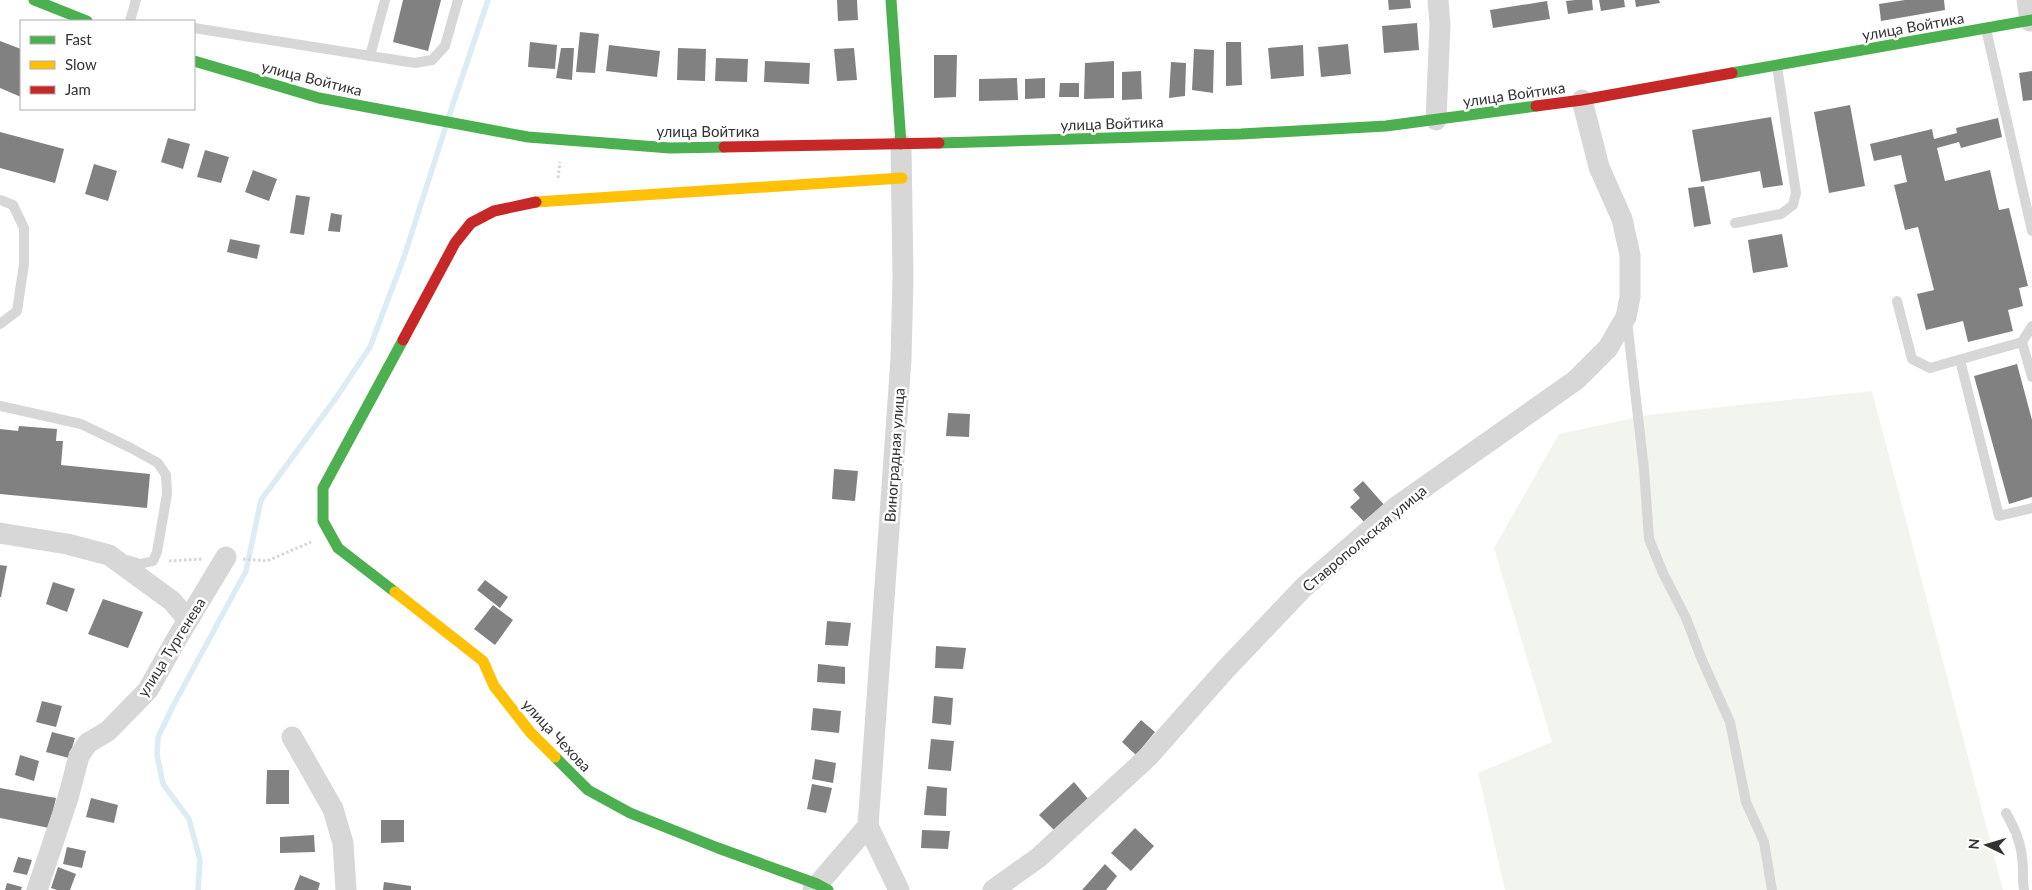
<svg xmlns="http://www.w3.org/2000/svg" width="2032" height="890" viewBox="0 0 2032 890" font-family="Lato,sans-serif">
	<rect width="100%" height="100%" fill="#fff"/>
	<path fill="#f1f5ed" d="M 1872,391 L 2003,890 L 1505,890 L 1478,773 L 1552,742 L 1494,548 L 1559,434 L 1648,415 Z"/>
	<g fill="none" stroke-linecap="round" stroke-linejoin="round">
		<g stroke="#ddebf3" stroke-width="5.5">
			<path d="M 449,116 L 488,0"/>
			<path d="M 198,890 L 200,860 L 189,819 L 163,784 L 157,755 L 158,737 L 173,706 L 246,571 L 261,500 L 336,398 L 370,347 L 404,257 L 445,129"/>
		</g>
	</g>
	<g fill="#818181">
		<path d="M 403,0 L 441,0 L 428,51 L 393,42 Z"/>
		<path d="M 837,0 L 857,0 L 858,20 L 838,21 Z"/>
		<path d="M 1388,0 L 1410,0 L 1411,8 L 1389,10 Z"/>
		<path d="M 1575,0 L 1592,0 L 1593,10 L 1568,14 L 1566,1 Z"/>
		<path d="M 1599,0 L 1624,0 L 1625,7 L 1601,11 Z"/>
		<path d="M 1635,0 L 1659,0 L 1660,3 L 1636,7 Z"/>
		<path d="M 1905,0 L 1944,0 L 1945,10 L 1881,21 L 1879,4 Z"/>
		<path d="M 1547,1 L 1550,19 L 1493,28 L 1490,10 Z"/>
		<path d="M 1417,23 L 1419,50 L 1384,53 L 1382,26 Z"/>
		<path d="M 580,32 L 599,34 L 595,73 L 576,72 Z"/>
		<path d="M 0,41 L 21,49 L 21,97 L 0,88 Z"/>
		<path d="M 530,42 L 557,45 L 555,69 L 528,67 Z"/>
		<path d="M 1226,42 L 1241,42 L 1242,85 L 1226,86 Z"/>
		<path d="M 1348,44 L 1351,74 L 1321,77 L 1318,47 Z"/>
		<path d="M 609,45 L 660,51 L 657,77 L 606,71 Z"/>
		<path d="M 1303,45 L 1304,76 L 1271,79 L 1268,48 Z"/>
		<path d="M 561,48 L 574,48 L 572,80 L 556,78 Z"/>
		<path d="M 678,48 L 706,49 L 705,81 L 677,80 Z"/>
		<path d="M 854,48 L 857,80 L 837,81 L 834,49 Z"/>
		<path d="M 1194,49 L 1214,50 L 1213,93 L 1192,90 Z"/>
		<path d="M 934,55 L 957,55 L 956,97 L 934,98 Z"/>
		<path d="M 716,58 L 748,59 L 747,82 L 715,81 Z"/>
		<path d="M 765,61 L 810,63 L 809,84 L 764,82 Z"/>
		<path d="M 1114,61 L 1114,98 L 1084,99 L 1085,63 Z"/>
		<path d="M 1171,62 L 1186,63 L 1185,96 L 1169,98 Z"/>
		<path d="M 1141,71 L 1142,99 L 1122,100 L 1122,72 Z"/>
		<path d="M 2032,71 L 2032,100 L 2023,101 L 2019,73 Z"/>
		<path d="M 1017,78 L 1018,100 L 979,101 L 979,79 Z"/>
		<path d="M 1045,78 L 1045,98 L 1025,99 L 1025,79 Z"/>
		<path d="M 1060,83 L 1079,83 L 1079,97 L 1059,97 Z"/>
		<path d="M 1850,105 L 1865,186 L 1829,193 L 1814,112 Z"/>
		<path d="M 1771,117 L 1783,185 L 1763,188 L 1760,171 L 1701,182 L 1692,130 Z"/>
		<path d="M 1998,118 L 2002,137 L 1961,148 L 1959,142 L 1937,148 L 1945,181 L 1990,170 L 1999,210 L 2009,208 L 2028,286 L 2019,288 L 2023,306 L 2008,310 L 2013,331 L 1968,342 L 1963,321 L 1926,330 L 1917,294 L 1934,290 L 1918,227 L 1905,230 L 1894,185 L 1907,182 L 1901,155 L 1874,161 L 1870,144 L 1932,129 L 1934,139 L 1957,133 L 1956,128 Z"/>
		<path d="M 0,132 L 64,149 L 55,183 L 0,168 Z"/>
		<path d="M 168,138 L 190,144 L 183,169 L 161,162 Z"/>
		<path d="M 205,150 L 229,157 L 221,183 L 197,177 Z"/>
		<path d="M 94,164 L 117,171 L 108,201 L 85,194 Z"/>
		<path d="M 253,170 L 277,179 L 269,201 L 245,192 Z"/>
		<path d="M 1704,186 L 1711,224 L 1694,227 L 1688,188 Z"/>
		<path d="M 296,195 L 310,197 L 304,235 L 290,233 Z"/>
		<path d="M 331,213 L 342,215 L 340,232 L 328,231 Z"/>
		<path d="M 1782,234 L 1788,267 L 1753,273 L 1748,240 Z"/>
		<path d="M 230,239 L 260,245 L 257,259 L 227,252 Z"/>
		<path d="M 2017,364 L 2032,420 L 2032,497 L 2009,504 L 1974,376 Z"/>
		<path d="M 948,413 L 970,414 L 969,437 L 946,436 Z"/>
		<path d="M 19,426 L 57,429 L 56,441 L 63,441 L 61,465 L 150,474 L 147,508 L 0,494 L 0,429 L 18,431 Z"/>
		<path d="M 834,469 L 858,471 L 855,501 L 832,499 Z"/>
		<path d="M 1363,481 L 1386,507 L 1367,525 L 1350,507 L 1360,498 L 1353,490 Z"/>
		<path d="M 0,565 L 7,566 L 1,597 L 0,597 Z"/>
		<path d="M 485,580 L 508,597 L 500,608 L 477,590 Z"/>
		<path d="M 53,582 L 75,589 L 67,612 L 46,604 Z"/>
		<path d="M 103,599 L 143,612 L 128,648 L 88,634 Z"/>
		<path d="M 493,605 L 513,620 L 495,645 L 474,629 Z"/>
		<path d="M 827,621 L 851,623 L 848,646 L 825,645 Z"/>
		<path d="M 936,646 L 966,648 L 963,669 L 935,668 Z"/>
		<path d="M 818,664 L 845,667 L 845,684 L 817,682 Z"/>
		<path d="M 934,696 L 953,698 L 951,725 L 932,723 Z"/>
		<path d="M 42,701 L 62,706 L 56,727 L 36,722 Z"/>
		<path d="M 813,708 L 841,711 L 839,733 L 811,730 Z"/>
		<path d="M 1141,720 L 1155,732 L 1136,755 L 1122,742 Z"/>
		<path d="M 52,732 L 75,738 L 69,758 L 46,752 Z"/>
		<path d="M 931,739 L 954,741 L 951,771 L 928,769 Z"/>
		<path d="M 20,755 L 39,761 L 34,781 L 15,775 Z"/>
		<path d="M 815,759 L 836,763 L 833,783 L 812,779 Z"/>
		<path d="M 267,770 L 289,770 L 289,804 L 266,804 Z"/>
		<path d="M 1074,782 L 1089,800 L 1055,831 L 1039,815 Z"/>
		<path d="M 812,784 L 832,788 L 826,813 L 807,809 Z"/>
		<path d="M 927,786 L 947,788 L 946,816 L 924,815 Z"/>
		<path d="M 0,788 L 56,798 L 49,828 L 0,818 Z"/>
		<path d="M 91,798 L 118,805 L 114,823 L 86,817 Z"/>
		<path d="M 381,820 L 404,820 L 404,842 L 381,843 Z"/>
		<path d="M 1135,828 L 1154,846 L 1131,871 L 1111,853 Z"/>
		<path d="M 922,830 L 950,831 L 948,849 L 921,848 Z"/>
		<path d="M 314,835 L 315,852 L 280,853 L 280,837 Z"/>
		<path d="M 67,847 L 86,851 L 82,868 L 63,864 Z"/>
		<path d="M 18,857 L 32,860 L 27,875 L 13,872 Z"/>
		<path d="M 1105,864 L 1117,876 L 1106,890 L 1082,890 Z"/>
		<path d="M 58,867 L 76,874 L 70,890 L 57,890 L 51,888 Z"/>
		<path d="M 300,875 L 320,883 L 318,890 L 294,890 Z"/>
		<path d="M 384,882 L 411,886 L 411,890 L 383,890 Z"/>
		<path d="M 7,883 L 22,887 L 21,890 L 5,890 Z"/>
	</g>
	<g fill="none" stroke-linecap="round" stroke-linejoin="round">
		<g stroke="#d6d6d6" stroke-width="3" stroke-dasharray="2.5 2.5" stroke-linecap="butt">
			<path d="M 558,178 L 560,162"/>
			<path d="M 243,559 L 267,561 L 311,542"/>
			<path d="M 169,561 L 202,559"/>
		</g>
		<g stroke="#d7d7d7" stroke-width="10">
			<path d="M 130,21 L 136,0"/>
			<path d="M 194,28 L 415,63 L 432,60 L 445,46 L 458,0"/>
			<path d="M 1986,29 L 2032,231"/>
			<path d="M 370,56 L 385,0"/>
			<path d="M 0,200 L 13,205 L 24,228 L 24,264 L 17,311 L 0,324"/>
			<path d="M 1735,223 L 1781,214 L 1793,205 L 1796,193 L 1777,66"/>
			<path d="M 1897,301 L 1912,359 L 1930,368 L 2022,342 L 2032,326"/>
			<path d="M 1627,321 L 1644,469 L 1649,539 L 1663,573 L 1686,618 L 1702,660 L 1730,722 L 1746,802 L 1764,842 L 1772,890"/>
			<path d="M 2022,342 L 2032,377"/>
			<path d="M 1960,360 L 1999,516 L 2032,508"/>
			<path d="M 0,406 L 81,424 L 131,448 L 158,463 L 166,475 L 167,494 L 157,552 L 153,561 L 140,564 L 127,560"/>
			<path d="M 2006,813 C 2014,827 2021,842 2022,858 C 2024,869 2022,879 2024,890"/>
		</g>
		<g stroke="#d7d7d7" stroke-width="21">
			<path d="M 2027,0 L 2030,21"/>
			<path d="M 1436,120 L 1440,24 L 1438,0"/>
			<path d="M 0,533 L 67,544 L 109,555 L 172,601 L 188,620"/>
			<path d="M 292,737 L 333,809 L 343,843 L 346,890"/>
			<path d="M 868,826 L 899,890"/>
			<path d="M 37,890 L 68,798 L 79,756 L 88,743 L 108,731 L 148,690 L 176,640 L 226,557"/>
			<path d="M 813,890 L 868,826 L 901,359 L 903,278 L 901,144"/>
			<path d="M 993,890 L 1038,858 L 1148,757 L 1225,670 L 1304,587 L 1396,507 L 1576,380 L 1608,348 L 1626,317 L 1630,297 L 1630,255 L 1622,219 L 1599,167 L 1582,100"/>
		</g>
		<g stroke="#4caf50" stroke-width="11">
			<path d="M 34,0 L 87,21"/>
			<path d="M 891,0 L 901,144"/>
			<path d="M 194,61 L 319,98 L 528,137 L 670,148 L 724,147"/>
			<path d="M 1732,73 L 2032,20"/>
			<path d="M 939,143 L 1241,134 L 1386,126 L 1536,106"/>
			<path d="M 395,592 L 338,548 L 323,521 L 323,488 L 403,340"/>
			<path d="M 555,757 L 588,790 L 630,813 L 718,848 L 817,884 L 828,890"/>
		</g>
		<g stroke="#ffc107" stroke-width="11">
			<path d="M 536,202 L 902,178"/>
			<path d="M 395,592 L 483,661 L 494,686 L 530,732 L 555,757"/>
		</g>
		<g stroke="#c62828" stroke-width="11">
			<path d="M 1536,106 L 1582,100 L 1732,73"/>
			<path d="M 724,147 L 939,143"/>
			<path d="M 403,340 L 455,243 L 471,223 L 494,211 L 536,202"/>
		</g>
	</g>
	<g text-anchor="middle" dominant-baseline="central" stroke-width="5" stroke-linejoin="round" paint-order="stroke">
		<g font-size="15" fill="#333" stroke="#fff">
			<text transform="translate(1913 26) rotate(-10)">улица Войтика</text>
			<text transform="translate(312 78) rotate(14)">улица Войтика</text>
			<text transform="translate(1514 94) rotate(-8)">улица Войтика</text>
			<text transform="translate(1112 123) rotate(-2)">улица Войтика</text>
			<text x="708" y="131">улица Войтика</text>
			<text transform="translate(894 455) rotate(-86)">Виноградная улица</text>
			<text transform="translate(1364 538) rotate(-40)">Ставропольская улица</text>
			<text transform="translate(171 647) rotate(-58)">улица Тургенева</text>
			<text transform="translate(557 735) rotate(47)">улица Чехова</text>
		</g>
	</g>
	<rect x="20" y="20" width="175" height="90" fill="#ffffff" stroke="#adadad"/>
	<rect x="30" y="36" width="25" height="8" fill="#4caf50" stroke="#adadad"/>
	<text x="65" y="45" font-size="15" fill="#333333">Fast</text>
	<rect x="30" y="61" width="25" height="8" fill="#ffc107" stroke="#adadad"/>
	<text x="65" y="70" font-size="15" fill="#333333">Slow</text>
	<rect x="30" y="86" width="25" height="8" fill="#c62828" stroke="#adadad"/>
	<text x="65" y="95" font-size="15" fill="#333333">Jam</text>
	<g transform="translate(1987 845) rotate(275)" stroke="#ffffff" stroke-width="4" paint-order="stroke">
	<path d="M0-4L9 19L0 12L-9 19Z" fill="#333333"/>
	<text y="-8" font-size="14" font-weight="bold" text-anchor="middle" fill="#333333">N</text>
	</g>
</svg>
